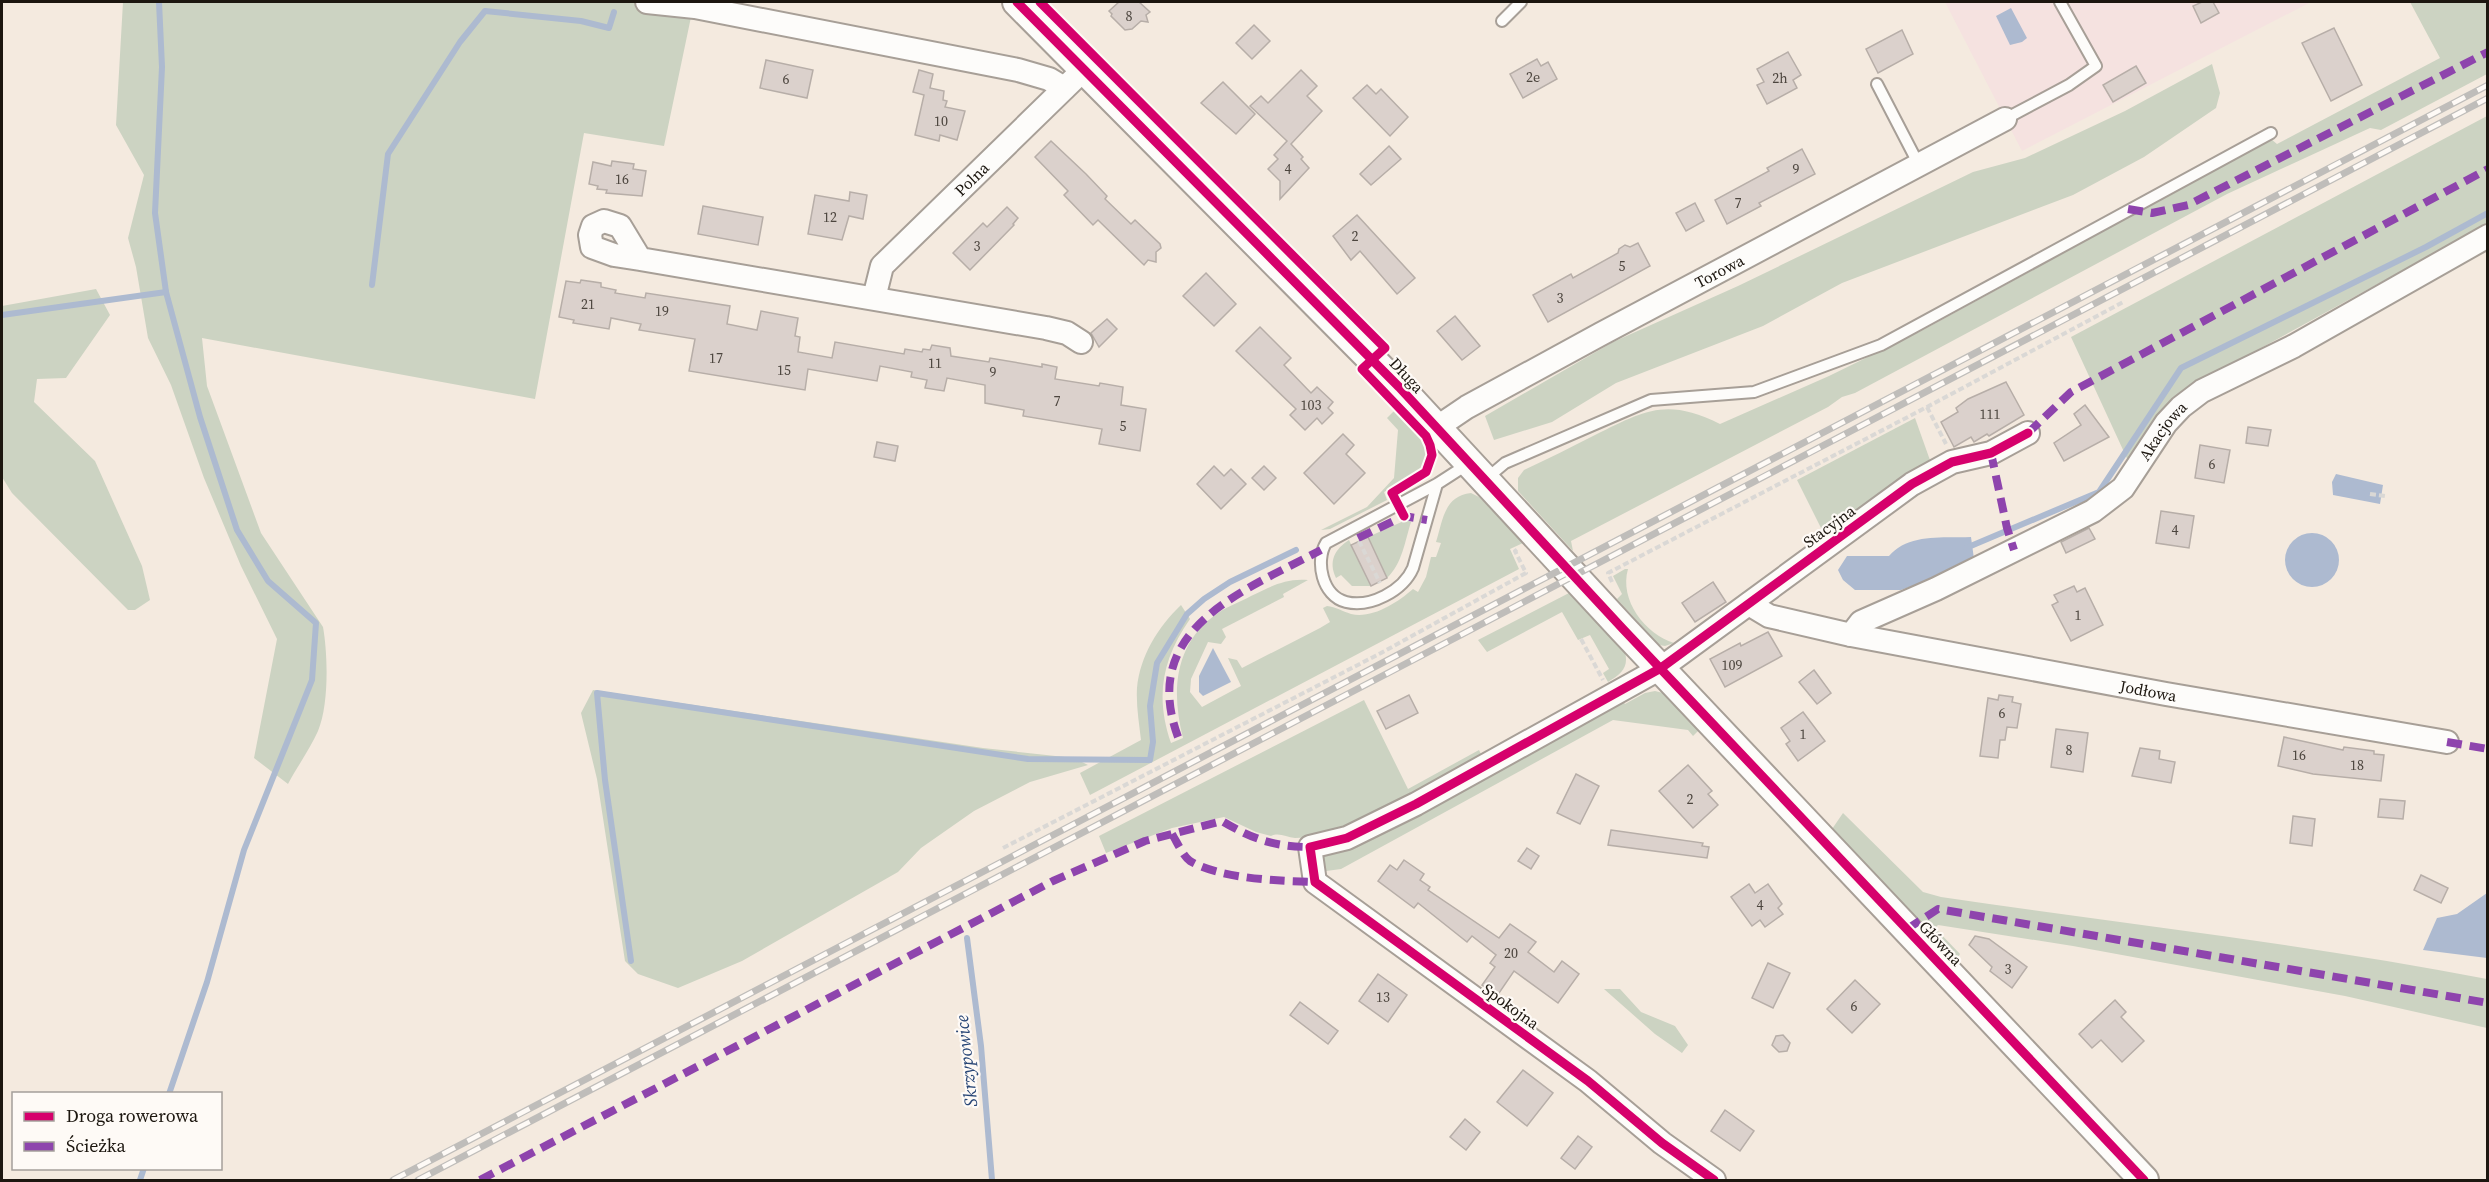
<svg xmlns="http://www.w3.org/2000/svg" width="2489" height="1182" viewBox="0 0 2489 1182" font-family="'Source Serif 4',serif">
	<rect width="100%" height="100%" fill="#f4eadf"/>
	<path fill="#f5e2e0" d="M 1945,2 L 2311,2 L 2022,151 Z"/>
	<g fill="#ccd3c2">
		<path d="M 123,2 L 687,2 L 691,17 L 664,146 L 584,133 L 535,399 L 202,338 L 207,386 L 261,533 L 323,627 C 328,655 329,705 318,731 C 310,749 297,767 288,784 L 254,758 L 277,639 L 241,566 L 204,478 L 171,385 L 148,338 L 136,267 L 128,238 L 144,175 L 116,125 Z"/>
		<path d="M 2410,2 L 2487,2 L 2487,74 L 2381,130 L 2370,128 L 2227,194 L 1855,393 L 1842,397 L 1828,407 L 1571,541 L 1573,551 L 1518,491 L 1518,478 L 1524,470 C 1548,459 1571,447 1595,435 C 1644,411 1666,397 1720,424 L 1829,376 L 1925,329 L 2271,139 L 2277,144 L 2440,58 Z"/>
		<path d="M 2212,64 L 2220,93 L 2216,108 L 2144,157 L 2073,195 L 1842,283 L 1763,326 L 1616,383 L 1552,422 L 1494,440 L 1485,416 L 1613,342 L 1738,286 L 1973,172 L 2025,158 L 2125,111 Z"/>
		<path d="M 2487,116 L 2487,224 L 2179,393 L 2130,465 L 2071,337 Z"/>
		<path d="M 96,289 L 110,315 L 66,378 L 37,379 L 34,402 L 95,461 L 142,566 L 150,600 L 135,610 L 128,610 L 12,493 L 2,477 L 2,306 Z"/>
		<path d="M 1395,410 C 1403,418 1423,435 1427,445 C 1436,471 1400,483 1384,492 L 1387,500 L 1330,529 L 1321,530 L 1367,507 L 1394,478 L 1398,430 L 1387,418 Z"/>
		<path d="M 1915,418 L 1931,463 L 1825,536 L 1797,480 Z"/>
		<path d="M 1471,493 L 1479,497 L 1523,543 L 1510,549 L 1519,569 L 1090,795 L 1080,773 L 1141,740 C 1139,723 1136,705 1137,688 C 1140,656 1158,627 1181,605 L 1190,619 C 1162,659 1155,697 1171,743 L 1183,738 C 1171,691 1174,643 1218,613 C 1228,606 1240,602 1251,596 C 1270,587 1285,578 1308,580 L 1283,594 L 1284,597 L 1222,629 L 1226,637 L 1221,644 L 1208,642 L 1191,679 L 1190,692 L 1202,707 L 1241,686 L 1228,658 L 1237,660 L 1242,668 L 1320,628 L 1330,622 L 1323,608 L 1327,606 C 1336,607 1342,611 1351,614 C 1372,619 1397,603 1413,589 L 1418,592 L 1426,577 L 1431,557 L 1436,557 L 1441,543 L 1436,542 C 1443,520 1444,496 1471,493 Z"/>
		<path d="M 1406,520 L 1411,522 C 1405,541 1402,564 1387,578 L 1368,537 Z"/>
		<path d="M 1349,540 L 1371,586 L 1352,586 L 1341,575 L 1336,578 C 1328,561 1335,549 1349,540 Z"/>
		<path d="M 1625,569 L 1628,569 C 1619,600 1645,634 1674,643 L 1665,646 L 1659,645 L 1617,599 L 1622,594 L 1613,576 Z"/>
		<path d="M 1569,593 L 1625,652 C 1629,668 1621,674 1608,682 L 1603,673 L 1609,669 L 1590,635 L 1578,640 L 1562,612 L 1487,652 L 1478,640 Z"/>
		<path d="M 593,690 L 983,748 L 1074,758 L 1088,765 L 1030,782 L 974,811 L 921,848 L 898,872 L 742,961 L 678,988 L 638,974 L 625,961 L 597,779 L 581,713 Z"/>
		<path d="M 1655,691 L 1663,693 L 1699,730 L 1693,736 L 1688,730 L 1613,720 L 1341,869 L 1319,872 L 1315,852 L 1622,700 L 1625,704 L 1645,693 Z"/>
		<path d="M 1364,700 L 1408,789 L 1479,750 L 1484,760 L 1344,830 C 1325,828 1311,838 1295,838 C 1286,837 1279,832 1271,836 L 1256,832 L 1224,817 L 1172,828 L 1106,853 L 1099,836 Z"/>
		<path d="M 1843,813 L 1923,892 L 1941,897 C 2123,924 2307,944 2487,979 L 2487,1028 L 2345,996 L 2073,946 L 1938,925 L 1935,928 L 1960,954 L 1955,962 L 1830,832 Z"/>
		<path d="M 1604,989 L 1620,989 L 1641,1012 L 1675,1026 L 1688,1045 L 1682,1053 L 1655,1034 Z"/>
	</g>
	<g fill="#adbad0">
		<path d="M 2011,8 L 2027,38 L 2022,42 L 2010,45 L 1996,16 Z"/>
		<path d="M 2336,474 L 2383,485 L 2380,504 L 2333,495 L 2332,482 Z"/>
		<circle cx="2312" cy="560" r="27"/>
		<path d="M 1971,537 L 1974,559 L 1940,576 L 1901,590 L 1855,590 L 1843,580 L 1838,570 L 1847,556 L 1889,556 C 1908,533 1944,538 1971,537 Z"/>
		<path d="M 1213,648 L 1231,682 L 1203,696 L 1199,692 L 1199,676 Z"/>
		<path d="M 2487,893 L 2487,958 L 2423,950 L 2437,918 L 2457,914 Z"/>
	</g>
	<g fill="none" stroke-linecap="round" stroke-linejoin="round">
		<g stroke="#adbad0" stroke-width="6">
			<path d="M 159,2 L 162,67 L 155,213 L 166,292 L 200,417 L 237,530 L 268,581 L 316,623 L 312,680 L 244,850 L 207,982 L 169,1094"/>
			<path d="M 372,285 L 388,154 L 460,42 L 485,11 L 581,21 L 609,28 L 614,12"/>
			<path d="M 2,315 L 166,292"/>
			<path d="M 1966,548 L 2099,492 L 2181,368 L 2426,247 L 2488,213"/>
			<path d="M 967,938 L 981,1046 L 992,1180"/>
			<path d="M 631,961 L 605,780 L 597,693 L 1028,759 L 1150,760 L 1153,742 L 1150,706 L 1157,663 L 1187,614 L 1204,599 L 1230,582 L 1296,550"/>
			<path d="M 140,1180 L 144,1168"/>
		</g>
	</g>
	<g fill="#dbd1cc" stroke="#b7aea8" stroke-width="1.5">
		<path d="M 1119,2 L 1139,2 L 1150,12 L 1146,15 L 1148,22 L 1141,21 L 1132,29 L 1125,30 L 1111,16 L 1112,14 L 1109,11 Z"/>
		<path d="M 2202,2 L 2213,2 L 2219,13 L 2201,23 L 2193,6 Z"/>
		<path d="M 1254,25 L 1270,41 L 1252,59 L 1236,43 Z"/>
		<path d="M 2334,28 L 2362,85 L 2331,101 L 2302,43 Z"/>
		<path d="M 1902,30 L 1913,54 L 1878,73 L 1866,49 Z"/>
		<path d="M 1788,52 L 1801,75 L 1793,80 L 1797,88 L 1767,104 L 1757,85 L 1764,82 L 1757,69 Z"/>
		<path d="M 1537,59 L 1541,66 L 1548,62 L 1557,79 L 1523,98 L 1510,74 Z"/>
		<path d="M 766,60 L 813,70 L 807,98 L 760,88 Z"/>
		<path d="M 2136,66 L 2146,83 L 2113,102 L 2103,85 Z"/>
		<path d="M 919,70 L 933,74 L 930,88 L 944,91 L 943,100 L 947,101 L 945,107 L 965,111 L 957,140 L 940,135 L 939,141 L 915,135 L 924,95 L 913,92 Z"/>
		<path d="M 1301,70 L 1317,86 L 1307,96 L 1322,111 L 1291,144 L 1303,157 L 1301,159 L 1309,168 L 1280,199 L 1280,181 L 1268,169 L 1278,159 L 1274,155 L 1287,141 L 1250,106 L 1261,96 L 1268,103 Z"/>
		<path d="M 1223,82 L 1255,114 L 1236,134 L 1201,103 Z"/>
		<path d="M 1367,85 L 1376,94 L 1381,89 L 1408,117 L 1390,136 L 1353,98 Z"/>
		<path d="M 1051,141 L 1086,174 L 1107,196 L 1105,199 L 1131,224 L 1135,220 L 1160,244 L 1161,248 L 1156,252 L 1156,262 L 1148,260 L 1144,265 L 1098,220 L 1093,225 L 1064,195 L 1068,191 L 1035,157 Z"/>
		<path d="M 1389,146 L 1401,159 L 1371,185 L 1360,174 Z"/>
		<path d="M 1802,149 L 1815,174 L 1759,203 L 1761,206 L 1727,224 L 1715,200 L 1769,171 L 1767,168 Z"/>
		<path d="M 612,161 L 634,164 L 633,169 L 646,171 L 642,196 L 606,193 L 607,190 L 597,189 L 598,186 L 589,184 L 593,162 L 611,166 Z"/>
		<path d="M 850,192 L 867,195 L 863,219 L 849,216 L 842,240 L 808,234 L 815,195 L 849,201 Z"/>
		<path d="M 1695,203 L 1704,221 L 1686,231 L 1676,213 Z"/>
		<path d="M 703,206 L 763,217 L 758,245 L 698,234 Z"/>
		<path d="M 1007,207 L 1018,218 L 1013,224 L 1014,225 L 970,270 L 953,253 L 983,223 L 987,227 Z"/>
		<path d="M 1357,215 L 1415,278 L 1397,294 L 1360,251 L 1351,260 L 1333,236 Z"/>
		<path d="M 1638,243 L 1650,266 L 1548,322 L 1533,295 L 1571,274 L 1573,278 L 1618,253 L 1619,249 L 1625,245 L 1630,247 Z"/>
		<path d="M 1206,273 L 1236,304 L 1214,326 L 1183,296 Z"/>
		<path d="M 581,280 L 601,283 L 601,287 L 616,290 L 615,293 L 645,298 L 646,293 L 730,306 L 727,324 L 757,330 L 761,311 L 798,318 L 795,336 L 800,337 L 798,352 L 832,358 L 835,342 L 904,354 L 905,349 L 922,352 L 923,349 L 930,350 L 932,345 L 950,348 L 951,356 L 989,362 L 990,358 L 1042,367 L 1042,364 L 1057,367 L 1055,379 L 1099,386 L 1100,383 L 1123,387 L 1121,405 L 1146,409 L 1140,451 L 1099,444 L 1102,429 L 1023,416 L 1024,410 L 985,403 L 985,385 L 947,378 L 944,391 L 925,388 L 927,380 L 911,377 L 912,372 L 880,366 L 877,381 L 808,369 L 805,390 L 689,371 L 695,339 L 639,330 L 641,324 L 611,318 L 609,329 L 573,323 L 574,320 L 559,317 L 566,281 L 580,283 Z"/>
		<path d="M 1455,316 L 1480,346 L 1462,360 L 1437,331 Z"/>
		<path d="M 1107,319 L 1117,329 L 1099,347 L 1091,333 Z"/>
		<path d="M 1260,327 L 1291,358 L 1284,365 L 1311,393 L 1317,387 L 1333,402 L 1328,408 L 1333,413 L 1322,424 L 1317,418 L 1305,430 L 1290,415 L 1296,409 L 1236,351 Z"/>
		<path d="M 2006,382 L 2024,415 L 1989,436 L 1987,434 L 1974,442 L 1971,437 L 1954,447 L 1941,422 L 1958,412 L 1956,408 L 1968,399 Z"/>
		<path d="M 2085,405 L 2109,437 L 2064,461 L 2054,443 L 2081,425 L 2074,414 Z"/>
		<path d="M 2248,427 L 2271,430 L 2268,446 L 2246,443 Z"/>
		<path d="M 1343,434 L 1354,445 L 1346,454 L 1365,473 L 1334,504 L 1304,473 Z"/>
		<path d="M 877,442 L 898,446 L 895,461 L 874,457 Z"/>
		<path d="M 2200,445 L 2230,450 L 2224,483 L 2195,478 Z"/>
		<path d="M 1214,466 L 1224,476 L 1231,469 L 1246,484 L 1221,509 L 1197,484 Z"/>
		<path d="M 1264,466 L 1276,478 L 1264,490 L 1252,478 Z"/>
		<path d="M 2161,511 L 2194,516 L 2189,548 L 2156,543 Z"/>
		<path d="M 2089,528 L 2095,539 L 2066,553 L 2061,542 Z"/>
		<path d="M 1368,537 L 1387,578 L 1371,586 L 1351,545 Z"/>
		<path d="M 1713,582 L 1726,602 L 1695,622 L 1682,603 Z"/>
		<path d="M 2074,586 L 2077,592 L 2085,588 L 2103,625 L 2071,641 L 2052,605 L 2058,602 L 2054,595 Z"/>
		<path d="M 1768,632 L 1782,656 L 1725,687 L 1710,659 L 1740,643 L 1741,646 Z"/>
		<path d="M 1814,670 L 1831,693 L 1817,704 L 1799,682 Z"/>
		<path d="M 1409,695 L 1418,713 L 1386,729 L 1377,711 Z"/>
		<path d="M 1999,695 L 2013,697 L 2012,702 L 2021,704 L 2017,728 L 2007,727 L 2005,740 L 2000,740 L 1998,758 L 1980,756 L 1988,698 L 1998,700 Z"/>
		<path d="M 1803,712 L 1825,741 L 1798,761 L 1786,744 L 1790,741 L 1781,728 Z"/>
		<path d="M 2056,729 L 2088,733 L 2083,772 L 2051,767 Z"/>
		<path d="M 2284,737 L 2343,750 L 2344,747 L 2374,751 L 2374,754 L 2384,755 L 2381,781 L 2313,774 L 2278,766 Z"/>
		<path d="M 2140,748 L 2160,751 L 2159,759 L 2175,762 L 2171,783 L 2132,776 Z"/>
		<path d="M 1688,765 L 1712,791 L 1708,794 L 1718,805 L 1693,828 L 1659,791 Z"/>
		<path d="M 1576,774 L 1599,786 L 1580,824 L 1557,813 Z"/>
		<path d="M 2380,799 L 2405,801 L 2403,819 L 2378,817 Z"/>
		<path d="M 2293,816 L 2315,819 L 2312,846 L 2290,843 Z"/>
		<path d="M 1611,830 L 1703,843 L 1702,846 L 1709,847 L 1707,858 L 1608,845 Z"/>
		<path d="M 1527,848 L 1539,856 L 1531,869 L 1518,861 Z"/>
		<path d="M 1404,860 L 1424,874 L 1420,880 L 1430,887 L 1428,890 L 1499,938 L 1510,924 L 1536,942 L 1528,952 L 1554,972 L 1562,961 L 1579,974 L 1558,1003 L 1514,971 L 1497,996 L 1482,985 L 1495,967 L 1490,963 L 1496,955 L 1472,936 L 1467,942 L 1418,903 L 1414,908 L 1378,881 L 1390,865 L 1397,870 Z"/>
		<path d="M 2421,875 L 2448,888 L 2441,903 L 2414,890 Z"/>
		<path d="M 1749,884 L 1755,893 L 1768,884 L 1782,904 L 1778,908 L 1783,914 L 1765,927 L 1760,920 L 1752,926 L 1731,897 Z"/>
		<path d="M 1975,936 L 1989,939 L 2027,967 L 2012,988 L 1990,971 L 1992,967 L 1969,945 Z"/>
		<path d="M 1768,963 L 1790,973 L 1773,1008 L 1752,998 Z"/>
		<path d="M 1378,974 L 1407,995 L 1388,1022 L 1359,1001 Z"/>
		<path d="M 1855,980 L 1880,1004 L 1852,1033 L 1827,1009 Z"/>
		<path d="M 2115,1000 L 2126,1012 L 2121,1017 L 2144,1041 L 2122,1062 L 2101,1040 L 2092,1048 L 2079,1034 Z"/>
		<path d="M 1300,1002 L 1338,1031 L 1328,1044 L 1290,1015 Z"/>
		<path d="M 1783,1035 L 1790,1043 L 1787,1051 L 1779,1052 L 1772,1045 L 1776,1036 Z"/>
		<path d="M 1523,1070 L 1553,1093 L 1527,1126 L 1497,1102 Z"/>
		<path d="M 1725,1110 L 1754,1131 L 1740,1151 L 1711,1131 Z"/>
		<path d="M 1465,1119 L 1480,1132 L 1466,1150 L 1450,1137 Z"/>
		<path d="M 1578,1136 L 1592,1147 L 1575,1169 L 1561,1158 Z"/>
	</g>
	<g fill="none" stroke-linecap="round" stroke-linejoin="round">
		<g stroke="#a79f97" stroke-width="14">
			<g id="service">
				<path d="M 1502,21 L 1521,2"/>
				<path d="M 1877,84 L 1919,165"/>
				<path d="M 2005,119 L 2069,85 L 2096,66 L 2060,2"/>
				<path d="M 1486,479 L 1505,463 L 1651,400 L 1754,392 L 1881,345 L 2271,133"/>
				<path d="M 1437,484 L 1413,568 C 1403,591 1370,608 1346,602 C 1322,596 1315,561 1326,543 L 1437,484 L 1468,464"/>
			</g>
		</g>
		<g stroke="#a79f97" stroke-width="26">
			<g id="minor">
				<path d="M 647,2 L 695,7 L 1018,70 L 1049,79 L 1064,88"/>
				<path d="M 640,259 L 614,255 L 592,247 L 590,235 L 593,226 L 604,221 L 620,226 L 640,259 L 1046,328 L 1067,333 L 1081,342"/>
				<path id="s1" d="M 874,298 L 882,266 L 1075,78"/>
				<path id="s2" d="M 1436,428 L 1467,407 L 1601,334 L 2005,119"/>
				<path id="s3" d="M 1749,604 L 1769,616 L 1851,635 L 2166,694 L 2447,742"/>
				<path id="s4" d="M 1851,635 L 1861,622 L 1936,589 L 2093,511 L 2123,488 L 2166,423 L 2181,407 L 2202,391 L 2294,346 L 2488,236"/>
				<path d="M 1714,1180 L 1662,1143 L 1588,1081 L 1315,882 L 1310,847 L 1347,838 L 1416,804 L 1661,668 L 1912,484 L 1952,462 L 1991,453 L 2028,433"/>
			</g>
		</g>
		<g stroke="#a79f97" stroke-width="32">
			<path id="tertiary" d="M 1017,2 L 1399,387 L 1623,629 L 2144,1180"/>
		</g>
		<g stroke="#dad8d5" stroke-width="4" stroke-dasharray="6 3" stroke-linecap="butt">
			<path d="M 1927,407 L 1946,444"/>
			<path d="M 2370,494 L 2385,496"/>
			<path d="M 1359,541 L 1380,583"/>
			<path d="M 1612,582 L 1608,573 L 1927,407 L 2125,301"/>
			<path d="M 1581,639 L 1603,680"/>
			<path d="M 1003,848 L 1381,653 L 1526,573 L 1515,551 L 1519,548"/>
		</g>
		<use href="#service" stroke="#fdfcfa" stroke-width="10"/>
		<use href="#minor" stroke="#fdfcfa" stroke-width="22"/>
		<use href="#tertiary" stroke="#fdfcfa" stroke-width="28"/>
		<g stroke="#bfbdba" stroke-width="7">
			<g id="rail">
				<path d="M 393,1180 L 2488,85"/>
				<path d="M 418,1180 L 2488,98"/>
			</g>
		</g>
		<use href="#rail" stroke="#fefaf6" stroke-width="4.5" stroke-dasharray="14" stroke-linecap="butt"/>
		<g stroke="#8e44ad" stroke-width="8" stroke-dasharray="15 8" stroke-linecap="butt">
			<path d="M 2128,209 L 2152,213 L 2188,205 L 2488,52"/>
			<path d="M 2028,433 L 2071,392 L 2488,169"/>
			<path d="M 1991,453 L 2007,528 L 2014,550"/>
			<path d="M 1358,538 L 1404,516 L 1427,520"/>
			<path d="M 1178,737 C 1138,628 1244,591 1321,550"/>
			<path d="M 2447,742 L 2488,749"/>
			<path d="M 1172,834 C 1177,842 1183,856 1190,861 C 1220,879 1280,881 1315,882"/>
			<path d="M 1907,929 L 1938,909 L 2488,1003"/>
			<path d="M 480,1180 L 1053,881 L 1145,841 L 1222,821 C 1252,839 1275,847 1310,847"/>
		</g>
		<g stroke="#fefaf6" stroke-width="13">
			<g id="cycleway">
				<path d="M 1017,2 L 1399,387 L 1623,629 L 2144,1180"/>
				<path d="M 1040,2 L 1385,348 L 1362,369 L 1426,436 L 1430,445 L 1432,455 L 1426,472 L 1392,493 L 1404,516"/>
				<path d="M 1714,1180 L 1662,1143 L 1588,1081 L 1315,882 L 1310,847 L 1347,838 L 1416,804 L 1661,668 L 1912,484 L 1952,462 L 1991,453 L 2028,433"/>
			</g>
		</g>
		<use href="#cycleway" stroke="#d6006c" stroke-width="9"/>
	</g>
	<g text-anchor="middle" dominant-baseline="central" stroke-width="4.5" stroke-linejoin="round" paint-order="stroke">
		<g font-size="14" fill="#4c453e">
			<text x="1129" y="16">8</text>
			<text x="1533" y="77">2e</text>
			<text x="1780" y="78">2h</text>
			<text x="786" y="79">6</text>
			<text x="941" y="121">10</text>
			<text x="1288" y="169">4</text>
			<text x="1796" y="169">9</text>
			<text x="622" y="179">16</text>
			<text x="1738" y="203">7</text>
			<text x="830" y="217">12</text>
			<text x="1355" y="236">2</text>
			<text x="977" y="246">3</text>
			<text x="1622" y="266">5</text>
			<text x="1560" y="298">3</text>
			<text x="588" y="304">21</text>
			<text x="662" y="311">19</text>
			<text x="716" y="358">17</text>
			<text x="935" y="363">11</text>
			<text x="784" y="370">15</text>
			<text x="993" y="372">9</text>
			<text x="1057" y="401">7</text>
			<text x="1311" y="405">103</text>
			<text x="1990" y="414">111</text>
			<text x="1123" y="426">5</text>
			<text x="2212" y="464">6</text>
			<text x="2175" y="530">4</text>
			<text x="2078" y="615">1</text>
			<text x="1732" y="665">109</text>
			<text x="2002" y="713">6</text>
			<text x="1803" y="734">1</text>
			<text x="2069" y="750">8</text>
			<text x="2299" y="755">16</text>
			<text x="2357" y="765">18</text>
			<text x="1690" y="799">2</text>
			<text x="1760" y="905">4</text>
			<text x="1511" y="953">20</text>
			<text x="2008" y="969">3</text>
			<text x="1383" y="997">13</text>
			<text x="1854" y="1006">6</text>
		</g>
		<g font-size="16" fill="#1c160f" stroke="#fefaf6">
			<text stroke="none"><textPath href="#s1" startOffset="158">Polna</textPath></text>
			<text stroke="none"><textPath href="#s2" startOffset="324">Torowa</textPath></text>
			<text transform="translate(1407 375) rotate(47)">Długa</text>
			<text stroke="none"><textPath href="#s4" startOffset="381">Akacjowa</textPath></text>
			<text transform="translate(1829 526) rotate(-36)">Stacyjna</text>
			<text stroke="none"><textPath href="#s3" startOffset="410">Jodłowa</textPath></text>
			<text transform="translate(1941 943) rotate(47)">Główna</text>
			<text transform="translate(1511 1006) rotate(36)">Spokojna</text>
		</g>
		<g font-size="18" font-style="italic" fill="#284676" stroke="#fefaf6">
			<text transform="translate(966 1061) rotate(-96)">Skrzypowice</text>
		</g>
	</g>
	<rect width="2489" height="1182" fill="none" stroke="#1c160f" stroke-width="6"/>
	<rect x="12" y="1092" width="210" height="78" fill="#fefaf6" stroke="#a49f9a" stroke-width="1.5"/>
	<rect x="24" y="1112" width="30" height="9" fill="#d6006c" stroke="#a49f9a" stroke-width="1.5"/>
	<text x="66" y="1122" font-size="18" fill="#1c160f">Droga rowerowa</text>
	<rect x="24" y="1142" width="30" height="9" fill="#8e44ad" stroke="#a49f9a" stroke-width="1.5"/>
	<text x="66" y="1152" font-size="18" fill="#1c160f">Ścieżka</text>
</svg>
